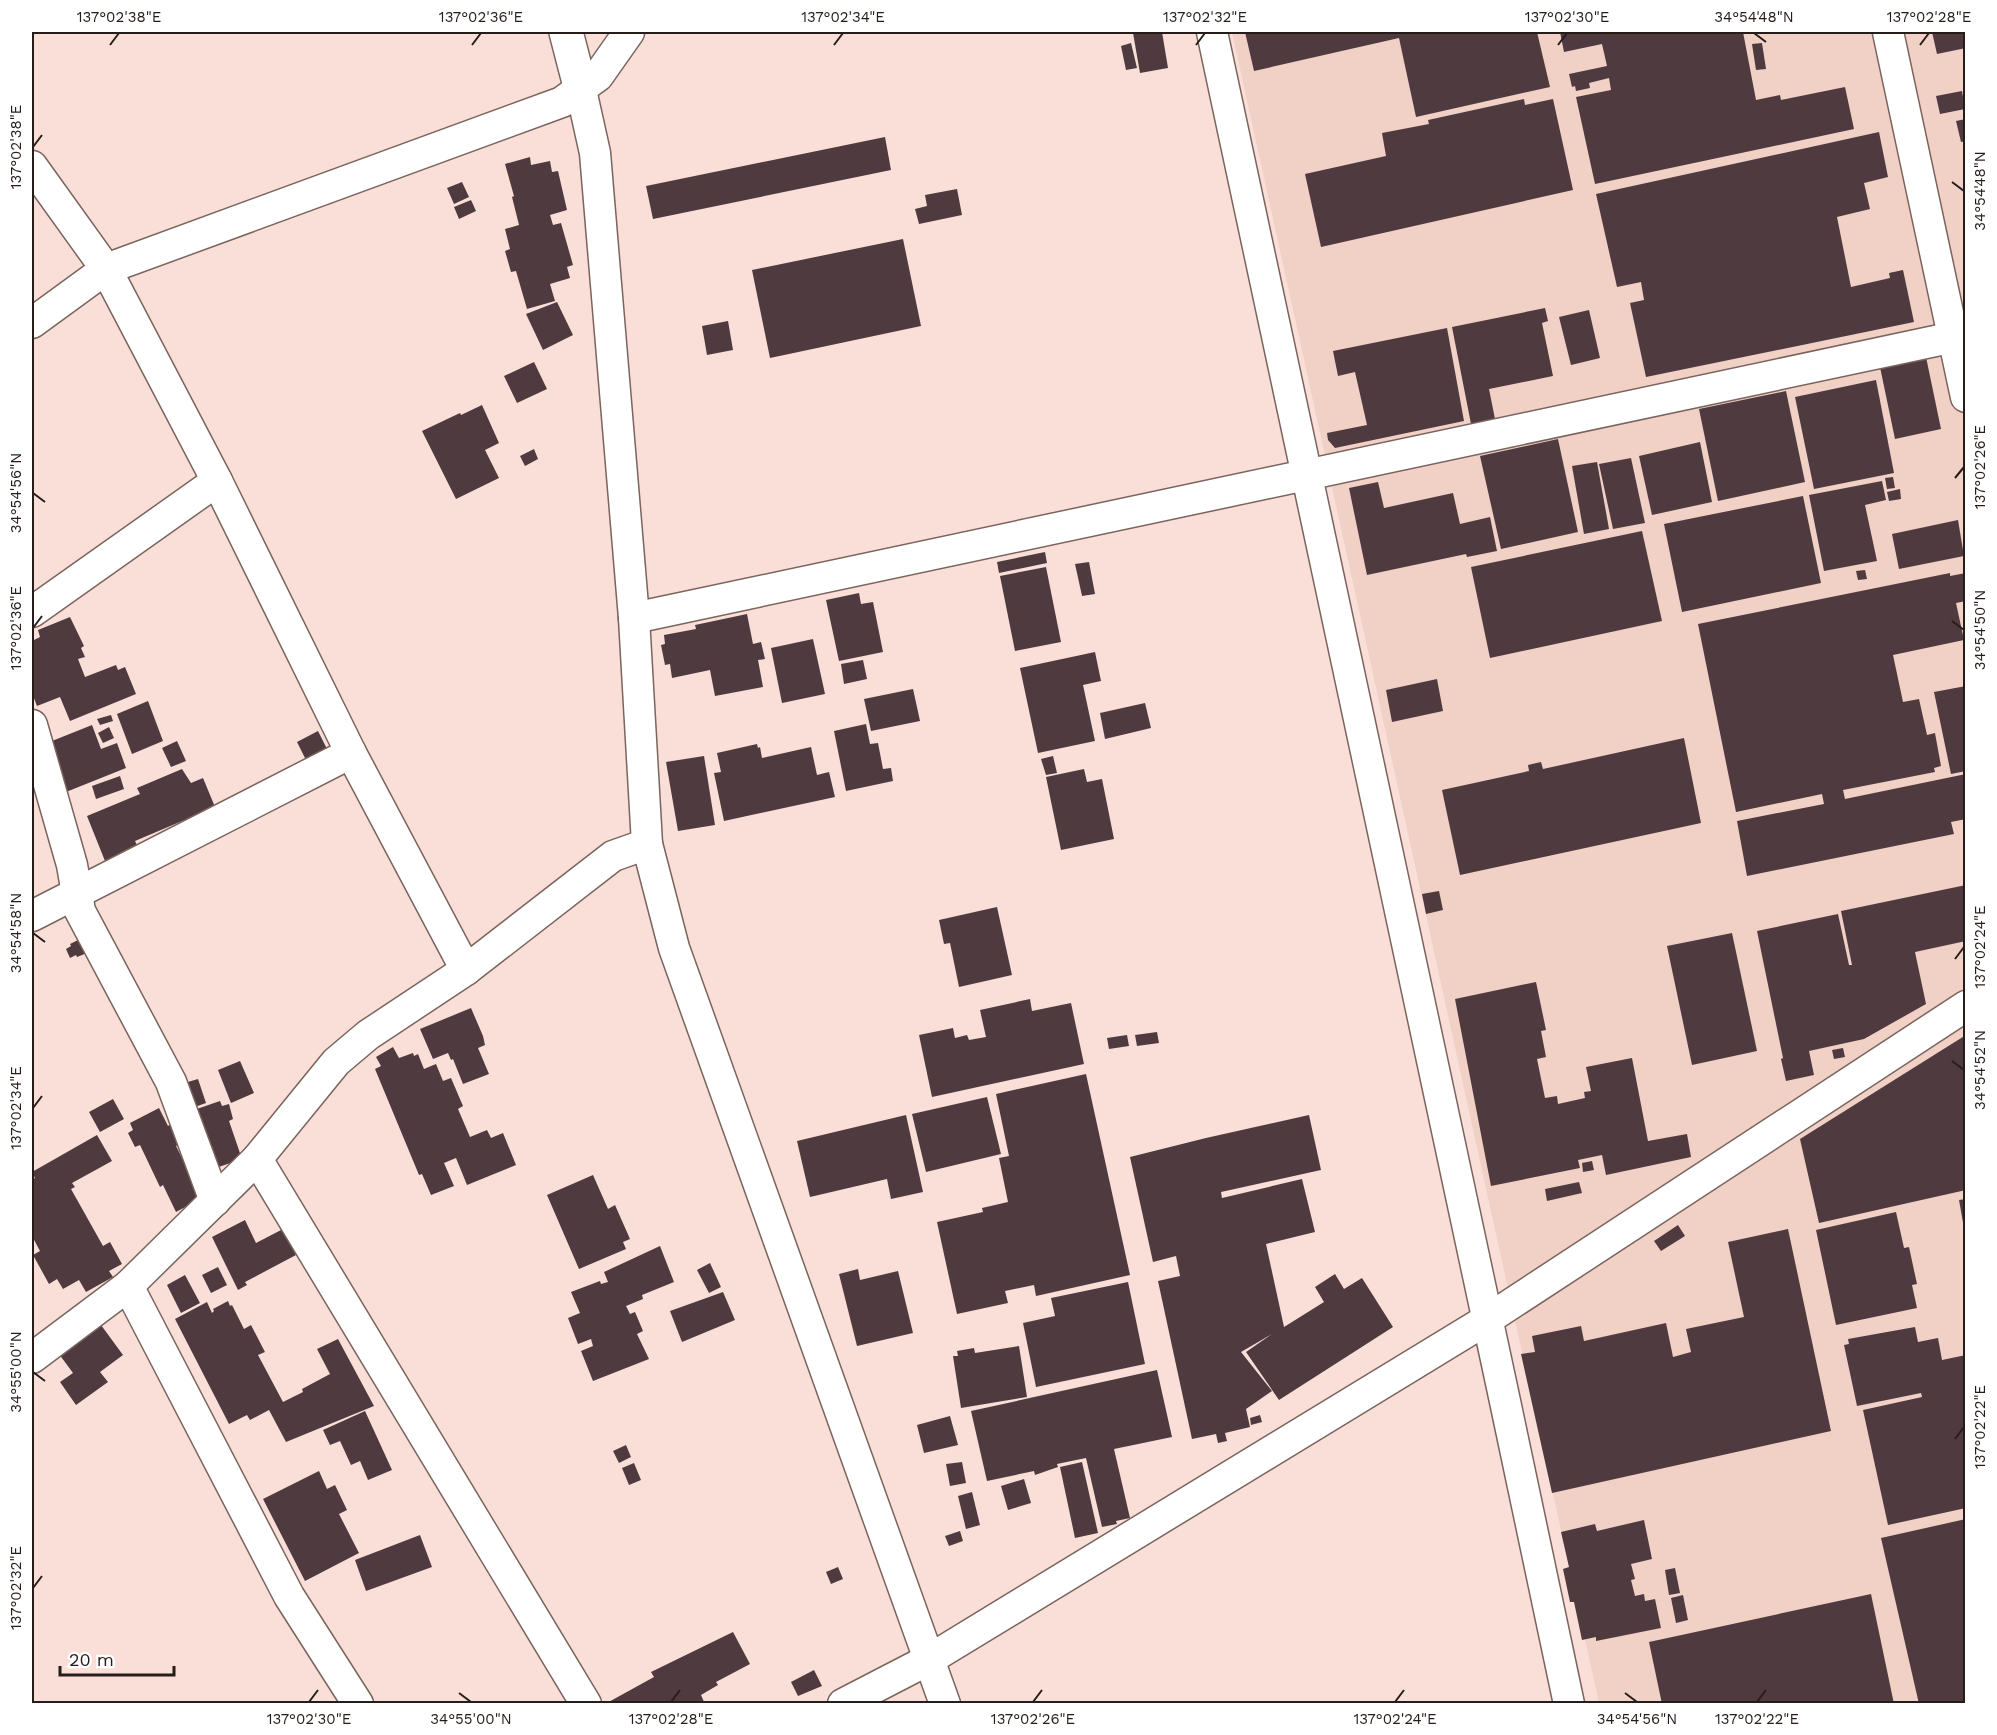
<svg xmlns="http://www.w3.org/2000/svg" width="1997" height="1735" viewBox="0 0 1997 1735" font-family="'Work Sans',sans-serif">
	<rect width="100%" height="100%" fill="#f9dfd7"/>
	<path fill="#f1d0c6" d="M 1232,32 L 1965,32 L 1965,1703 L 1599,1703 Z"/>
	<g fill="#4f3a3f">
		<path d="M 1140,32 L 1162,32 L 1168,68 L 1140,73 L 1133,33 Z"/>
		<path d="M 1245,32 L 1537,32 L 1550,87 L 1416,117 L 1399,38 L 1254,71 Z"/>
		<path d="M 1560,32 L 1743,32 L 1756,100 L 1780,95 L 1781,100 L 1845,87 L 1854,129 L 1595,184 L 1576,97 L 1611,90 L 1609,78 L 1589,83 L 1590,88 L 1576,91 L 1575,86 L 1572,87 L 1569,74 L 1607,66 L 1602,44 L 1564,52 Z"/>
		<path d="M 1932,32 L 1966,32 L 1966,48 L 1937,54 Z"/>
		<path d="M 1131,43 L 1137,68 L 1126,70 L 1121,46 Z"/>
		<path d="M 1762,43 L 1766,69 L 1756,70 L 1752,44 Z"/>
		<path d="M 1962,91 L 1965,109 L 1940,114 L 1936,96 Z"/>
		<path d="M 1524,99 L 1525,105 L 1553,99 L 1573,190 L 1321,247 L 1305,174 L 1386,156 L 1382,133 L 1429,124 L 1428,120 Z"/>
		<path d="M 1966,119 L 1966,141 L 1961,142 L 1956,121 Z"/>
		<path d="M 1879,132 L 1888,177 L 1864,183 L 1870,209 L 1837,217 L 1851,287 L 1890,278 L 1889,273 L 1903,270 L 1914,322 L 1646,377 L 1630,303 L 1644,300 L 1641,282 L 1617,287 L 1596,194 Z"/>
		<path d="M 885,137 L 891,170 L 653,219 L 646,186 Z"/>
		<path d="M 530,157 L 531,165 L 550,161 L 552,172 L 558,171 L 567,210 L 550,215 L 553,225 L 561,223 L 573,265 L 567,267 L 570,278 L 550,284 L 555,301 L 527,309 L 516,271 L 511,272 L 505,251 L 510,249 L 505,229 L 519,225 L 512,197 L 514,196 L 505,164 Z"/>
		<path d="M 462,182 L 469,197 L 454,204 L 447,188 Z"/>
		<path d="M 957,189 L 962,215 L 919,224 L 915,209 L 927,206 L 925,195 Z"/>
		<path d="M 471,200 L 476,211 L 459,219 L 454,207 Z"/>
		<path d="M 903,239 L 921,326 L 770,358 L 752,270 Z"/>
		<path d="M 557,302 L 573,335 L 543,350 L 526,314 Z"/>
		<path d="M 1545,308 L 1548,321 L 1542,323 L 1553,376 L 1489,389 L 1495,419 L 1471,424 L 1452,327 Z"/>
		<path d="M 1589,310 L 1600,358 L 1571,365 L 1559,317 Z"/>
		<path d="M 728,321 L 733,350 L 707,355 L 702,326 Z"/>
		<path d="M 1447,328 L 1464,421 L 1335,448 L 1328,440 L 1327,433 L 1367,425 L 1355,372 L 1338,376 L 1333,351 Z"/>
		<path d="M 1926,357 L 1941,429 L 1895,439 L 1880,367 Z"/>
		<path d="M 534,362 L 547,389 L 517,403 L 504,376 Z"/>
		<path d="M 1876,380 L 1894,473 L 1814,489 L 1795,397 Z"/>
		<path d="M 1786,391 L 1805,482 L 1718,501 L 1699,409 Z"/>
		<path d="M 482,405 L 499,443 L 485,450 L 499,478 L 456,499 L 422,431 L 460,413 L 461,415 Z"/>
		<path d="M 1558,439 L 1578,532 L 1501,549 L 1480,456 Z"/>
		<path d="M 1700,442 L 1712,502 L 1652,515 L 1639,456 Z"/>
		<path d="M 534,449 L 538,459 L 525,466 L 520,456 Z"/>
		<path d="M 1631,458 L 1645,523 L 1613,529 L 1599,464 Z"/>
		<path d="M 1597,462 L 1609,529 L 1584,534 L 1572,466 Z"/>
		<path d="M 1893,477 L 1895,488 L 1887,489 L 1885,478 Z"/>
		<path d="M 1882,481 L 1886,500 L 1865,505 L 1877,561 L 1824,571 L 1809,495 Z"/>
		<path d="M 1378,482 L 1384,508 L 1453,493 L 1460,524 L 1490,517 L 1497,551 L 1467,557 L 1466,554 L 1367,575 L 1349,488 Z"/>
		<path d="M 1900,489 L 1901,499 L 1889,501 L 1887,492 Z"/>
		<path d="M 1803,496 L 1821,583 L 1682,612 L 1664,524 Z"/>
		<path d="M 1958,520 L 1964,556 L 1899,569 L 1892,534 Z"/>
		<path d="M 1642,531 L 1662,621 L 1490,658 L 1471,567 Z"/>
		<path d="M 1045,552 L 1047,563 L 999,573 L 997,562 Z"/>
		<path d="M 1089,562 L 1095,594 L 1082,596 L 1075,564 Z"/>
		<path d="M 1046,567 L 1061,642 L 1015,651 L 1000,576 Z"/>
		<path d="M 1865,570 L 1867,579 L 1858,580 L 1856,571 Z"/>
		<path d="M 1950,573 L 1950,576 L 1966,573 L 1966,601 L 1956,603 L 1964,640 L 1893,655 L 1903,702 L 1919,699 L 1927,735 L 1935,733 L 1941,766 L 1934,768 L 1935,772 L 1843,790 L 1845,799 L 1966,774 L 1966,819 L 1951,822 L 1954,834 L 1747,876 L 1737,821 L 1824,804 L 1822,794 L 1736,812 L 1698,624 Z"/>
		<path d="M 859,593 L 861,604 L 873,602 L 883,652 L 839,661 L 826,600 Z"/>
		<path d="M 747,614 L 753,644 L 761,642 L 765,659 L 758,660 L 763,687 L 715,696 L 710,670 L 672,678 L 670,664 L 665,665 L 661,645 L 665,644 L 664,635 L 696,629 L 695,625 Z"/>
		<path d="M 70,617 L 84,646 L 81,648 L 85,657 L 78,659 L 85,677 L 116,665 L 118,670 L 125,667 L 136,694 L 70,721 L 60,697 L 37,706 L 32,693 L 32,641 L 40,637 L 38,630 Z"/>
		<path d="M 813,639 L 825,694 L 782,703 L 771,648 Z"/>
		<path d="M 1095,652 L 1101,681 L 1083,685 L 1095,741 L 1038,753 L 1020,668 Z"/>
		<path d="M 863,660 L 867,679 L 844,684 L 841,664 Z"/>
		<path d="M 1437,679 L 1443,711 L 1392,722 L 1386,690 Z"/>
		<path d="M 1966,686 L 1966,771 L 1951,774 L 1934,692 Z"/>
		<path d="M 913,689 L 920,721 L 871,731 L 864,699 Z"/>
		<path d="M 148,701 L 163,741 L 132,754 L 117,714 Z"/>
		<path d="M 1145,703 L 1151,728 L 1105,739 L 1100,713 Z"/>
		<path d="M 111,715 L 113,721 L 100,725 L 97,719 Z"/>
		<path d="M 866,724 L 870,744 L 878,743 L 883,769 L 891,768 L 893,781 L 846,791 L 834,731 Z"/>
		<path d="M 92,725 L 101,749 L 117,743 L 126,768 L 66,792 L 47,743 Z"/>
		<path d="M 109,727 L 114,738 L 103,743 L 98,733 Z"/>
		<path d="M 318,731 L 327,749 L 306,760 L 297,742 Z"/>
		<path d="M 1684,738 L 1701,823 L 1460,875 L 1442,790 L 1529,771 L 1528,765 L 1541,762 L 1543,769 Z"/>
		<path d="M 177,741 L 186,761 L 171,767 L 162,748 Z"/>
		<path d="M 757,744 L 758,748 L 760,747 L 762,758 L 811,747 L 817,775 L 829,772 L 835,797 L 724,821 L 714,773 L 721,772 L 717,753 Z"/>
		<path d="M 704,756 L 715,825 L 678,831 L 666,762 Z"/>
		<path d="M 1053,756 L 1057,773 L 1046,775 L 1041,759 Z"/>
		<path d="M 182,769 L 191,783 L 203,778 L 215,807 L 135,841 L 138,847 L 105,861 L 87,816 L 140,794 L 137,788 Z"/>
		<path d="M 1084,769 L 1087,782 L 1102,779 L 1114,839 L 1061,850 L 1046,777 Z"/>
		<path d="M 120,776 L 124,789 L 96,799 L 92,786 Z"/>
		<path d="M 1966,885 L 1966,941 L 1915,952 L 1926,1004 L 1864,1039 L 1809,1051 L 1814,1075 L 1786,1081 L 1781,1059 L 1783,1058 L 1757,931 L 1838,914 L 1849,965 L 1852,965 L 1841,911 Z"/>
		<path d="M 1439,891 L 1443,910 L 1426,914 L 1422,894 Z"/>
		<path d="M 997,907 L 1012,975 L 959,987 L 950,943 L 944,944 L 939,920 Z"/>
		<path d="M 1732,933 L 1757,1051 L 1692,1065 L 1667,946 Z"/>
		<path d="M 80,939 L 87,953 L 77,957 L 76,955 L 70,958 L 66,949 L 71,946 L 70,944 Z"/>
		<path d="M 1536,982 L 1546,1030 L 1541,1031 L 1546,1057 L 1537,1059 L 1545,1098 L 1557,1096 L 1558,1104 L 1585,1098 L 1584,1092 L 1591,1091 L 1586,1067 L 1632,1058 L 1648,1141 L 1687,1134 L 1691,1157 L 1606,1175 L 1602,1155 L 1578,1160 L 1580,1168 L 1491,1186 L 1455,999 Z"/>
		<path d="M 1030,999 L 1032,1011 L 1071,1003 L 1084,1064 L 932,1097 L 919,1035 L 953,1028 L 955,1038 L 967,1035 L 969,1040 L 986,1037 L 980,1010 Z"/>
		<path d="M 471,1008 L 483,1036 L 485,1045 L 478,1048 L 489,1074 L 463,1084 L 453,1059 L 451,1060 L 448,1053 L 433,1059 L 420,1029 Z"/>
		<path d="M 1157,1032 L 1159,1043 L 1137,1046 L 1135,1035 Z"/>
		<path d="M 1127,1035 L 1129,1046 L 1109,1049 L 1107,1038 Z"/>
		<path d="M 1966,1035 L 1966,1190 L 1819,1223 L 1800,1139 Z"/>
		<path d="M 393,1047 L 399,1058 L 413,1053 L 414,1056 L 418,1054 L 424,1069 L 436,1064 L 443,1081 L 451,1078 L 463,1106 L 458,1109 L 470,1137 L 487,1130 L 491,1138 L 503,1133 L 516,1165 L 467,1185 L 456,1158 L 444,1163 L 454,1186 L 431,1195 L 422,1174 L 419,1175 L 375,1069 L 381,1066 L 376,1057 Z"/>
		<path d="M 1843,1048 L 1845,1057 L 1834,1059 L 1832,1050 Z"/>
		<path d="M 240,1061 L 254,1093 L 231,1103 L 218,1070 Z"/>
		<path d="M 1086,1074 L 1130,1275 L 1036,1296 L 1034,1285 L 1005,1291 L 1008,1303 L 957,1314 L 937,1222 L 983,1212 L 982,1208 L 1008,1202 L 999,1158 L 1009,1156 L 996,1094 Z"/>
		<path d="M 198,1079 L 206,1103 L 189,1109 L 181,1084 Z"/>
		<path d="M 987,1097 L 1001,1154 L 926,1172 L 912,1114 Z"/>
		<path d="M 113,1099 L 124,1119 L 100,1132 L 89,1112 Z"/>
		<path d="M 220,1101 L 222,1106 L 229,1104 L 233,1119 L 229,1121 L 242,1159 L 207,1171 L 188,1112 Z"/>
		<path d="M 159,1108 L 168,1126 L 172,1123 L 182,1143 L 176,1146 L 202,1198 L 176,1212 L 163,1185 L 160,1187 L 140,1145 L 135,1147 L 128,1133 L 133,1130 L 130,1123 Z"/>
		<path d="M 906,1115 L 923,1192 L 891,1199 L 887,1179 L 810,1197 L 797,1141 Z"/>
		<path d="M 1309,1115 L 1321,1170 L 1221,1192 L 1222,1198 L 1302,1179 L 1315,1232 L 1266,1244 L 1284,1327 L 1324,1302 L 1315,1287 L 1335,1274 L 1344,1289 L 1362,1278 L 1393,1327 L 1279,1400 L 1246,1352 L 1272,1334 L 1241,1352 L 1272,1391 L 1246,1409 L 1250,1427 L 1225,1433 L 1227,1441 L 1218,1443 L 1216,1434 L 1192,1439 L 1158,1281 L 1180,1276 L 1176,1256 L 1153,1262 L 1130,1157 L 1206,1138 Z"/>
		<path d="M 97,1135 L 112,1161 L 72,1183 L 75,1187 L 71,1189 L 103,1246 L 110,1242 L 122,1264 L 109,1271 L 113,1277 L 86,1292 L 79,1280 L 63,1289 L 57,1279 L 49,1284 L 33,1255 L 40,1251 L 32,1236 L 32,1180 L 35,1178 L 32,1172 Z"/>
		<path d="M 1592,1161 L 1594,1170 L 1583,1172 L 1582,1163 Z"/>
		<path d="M 593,1175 L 608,1209 L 615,1205 L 630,1239 L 623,1242 L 626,1249 L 579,1269 L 547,1195 Z"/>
		<path d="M 1579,1182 L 1582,1193 L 1547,1201 L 1545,1189 Z"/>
		<path d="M 1966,1199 L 1966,1228 L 1964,1228 L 1959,1200 Z"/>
		<path d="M 1896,1212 L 1904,1248 L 1909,1247 L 1917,1284 L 1912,1285 L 1917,1308 L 1836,1325 L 1816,1230 Z"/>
		<path d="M 245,1220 L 256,1243 L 283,1229 L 296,1255 L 245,1282 L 247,1285 L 238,1290 L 212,1237 Z"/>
		<path d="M 1678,1225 L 1685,1236 L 1661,1251 L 1654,1241 Z"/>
		<path d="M 1788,1229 L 1831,1431 L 1552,1493 L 1521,1354 L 1535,1352 L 1532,1336 L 1581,1326 L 1584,1341 L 1666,1323 L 1673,1357 L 1691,1352 L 1686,1329 L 1744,1317 L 1728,1242 Z"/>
		<path d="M 660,1246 L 674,1282 L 642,1295 L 643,1299 L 626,1306 L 630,1314 L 635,1312 L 643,1331 L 637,1334 L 649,1359 L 593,1381 L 581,1351 L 593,1346 L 591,1339 L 578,1344 L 568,1318 L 580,1313 L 571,1292 L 600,1281 L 601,1284 L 608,1282 L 604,1272 Z"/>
		<path d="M 710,1263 L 721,1287 L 709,1293 L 697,1270 Z"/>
		<path d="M 218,1267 L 227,1285 L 211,1293 L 202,1275 Z"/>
		<path d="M 858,1269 L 860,1280 L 898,1271 L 913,1333 L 857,1346 L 839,1274 Z"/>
		<path d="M 185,1275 L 200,1303 L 181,1313 L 167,1285 Z"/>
		<path d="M 1128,1282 L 1145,1364 L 1036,1387 L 1023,1323 L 1055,1316 L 1051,1298 Z"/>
		<path d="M 723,1292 L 735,1320 L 682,1342 L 670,1311 Z"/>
		<path d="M 228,1301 L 230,1306 L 232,1305 L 244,1329 L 251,1325 L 265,1352 L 258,1355 L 283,1402 L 303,1392 L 302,1389 L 330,1374 L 317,1349 L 338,1339 L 374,1406 L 286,1442 L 269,1410 L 250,1420 L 247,1415 L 229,1424 L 175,1319 L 207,1302 L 212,1313 L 214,1311 L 213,1309 Z"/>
		<path d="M 101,1325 L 123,1355 L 100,1372 L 108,1382 L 76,1405 L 60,1382 L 73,1373 L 59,1354 Z"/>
		<path d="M 1915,1327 L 1918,1342 L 1938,1338 L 1942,1360 L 1966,1355 L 1966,1508 L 1888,1525 L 1863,1410 L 1922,1397 L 1921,1393 L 1857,1406 L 1844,1345 L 1849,1344 L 1848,1339 Z"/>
		<path d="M 1019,1346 L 1027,1397 L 961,1408 L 953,1356 L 958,1356 L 957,1351 L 974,1348 L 975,1353 Z"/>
		<path d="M 1157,1370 L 1172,1437 L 1114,1449 L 1130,1518 L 1116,1521 L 1117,1524 L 1102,1527 L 1086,1458 L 1057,1464 L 1058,1467 L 1035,1475 L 1034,1471 L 987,1481 L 971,1411 Z"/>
		<path d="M 365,1411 L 392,1470 L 368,1480 L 360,1461 L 351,1465 L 340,1441 L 330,1445 L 323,1430 Z"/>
		<path d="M 1260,1415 L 1262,1422 L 1251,1425 L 1250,1418 Z"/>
		<path d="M 950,1416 L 958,1445 L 924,1453 L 917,1425 Z"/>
		<path d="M 626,1445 L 631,1457 L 619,1463 L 613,1451 Z"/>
		<path d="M 962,1462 L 966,1483 L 950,1486 L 946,1464 Z"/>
		<path d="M 1082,1462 L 1098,1533 L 1075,1538 L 1060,1467 Z"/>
		<path d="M 634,1463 L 641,1480 L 629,1485 L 622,1468 Z"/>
		<path d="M 319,1471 L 327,1489 L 335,1485 L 347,1510 L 339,1514 L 359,1553 L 305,1581 L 263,1499 Z"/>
		<path d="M 1024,1479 L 1031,1503 L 1008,1510 L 1001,1486 Z"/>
		<path d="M 972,1492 L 980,1525 L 966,1529 L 958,1496 Z"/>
		<path d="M 1966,1519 L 1966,1704 L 1919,1704 L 1881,1538 Z"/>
		<path d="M 1644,1520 L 1652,1559 L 1631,1564 L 1635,1579 L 1631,1580 L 1635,1596 L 1644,1594 L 1645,1601 L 1655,1599 L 1661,1628 L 1596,1641 L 1596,1637 L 1582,1640 L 1574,1602 L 1570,1602 L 1563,1569 L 1569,1567 L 1561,1532 L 1595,1524 L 1597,1531 Z"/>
		<path d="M 960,1531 L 963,1541 L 949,1546 L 945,1536 Z"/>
		<path d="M 420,1535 L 432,1567 L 366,1591 L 355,1560 Z"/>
		<path d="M 838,1567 L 843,1579 L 831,1584 L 826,1572 Z"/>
		<path d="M 1675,1568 L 1680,1593 L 1669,1595 L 1665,1570 Z"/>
		<path d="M 1871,1594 L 1894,1704 L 1662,1704 L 1649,1642 Z"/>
		<path d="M 1683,1595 L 1688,1620 L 1676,1623 L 1671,1598 Z"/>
		<path d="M 733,1632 L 750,1664 L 716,1682 L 718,1685 L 701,1695 L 705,1704 L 605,1704 L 654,1677 L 651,1672 Z"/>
		<path d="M 814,1670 L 822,1686 L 798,1696 L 791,1682 Z"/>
	</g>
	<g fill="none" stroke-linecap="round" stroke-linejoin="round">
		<g stroke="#7a645d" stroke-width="33">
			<g id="minor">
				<path d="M 1212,32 C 1329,589 1452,1146 1569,1704"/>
				<path d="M 1888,32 L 1966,397"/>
				<path d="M 581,90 L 595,153 L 634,618 L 647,844 L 674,948 L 945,1704"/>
				<path d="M 32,166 L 106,269 L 217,481 L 351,753 L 466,970"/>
				<path d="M 32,323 L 106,269 L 562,102 L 598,76 L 629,32"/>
				<path d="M 32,612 L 217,481"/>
				<path d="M 634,618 L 1954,337"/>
				<path d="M 32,725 L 72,865 L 80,911 L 171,1082 L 215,1201"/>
				<path d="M 32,916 L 351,753"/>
				<path d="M 257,1159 L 586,1704"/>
				<path d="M 128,1286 L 289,1596 L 358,1704"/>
				<path d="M 32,1358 L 128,1286 L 257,1159 L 336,1062 L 368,1035 L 466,970 L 613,856 L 647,844"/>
				<path d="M 843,1704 L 930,1659 L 1488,1319 L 1966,1006"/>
			</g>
		</g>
		<g stroke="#7a645d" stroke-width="36">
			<path id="tertiary" d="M 566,32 L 581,90"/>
		</g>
		<use href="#minor" stroke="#fff" stroke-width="30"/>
		<use href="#tertiary" stroke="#fff" stroke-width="33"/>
	</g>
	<path fill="none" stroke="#261d1a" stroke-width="2" d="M 1754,33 L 1766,42M 110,45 L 119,33M 472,45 L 481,33M 834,45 L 843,33M 1196,45 L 1205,33M 1558,45 L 1567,33M 1920,45 L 1929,33M 33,147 L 42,135M 1952,182 L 1964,191M 1955,478 L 1964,467M 33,493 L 45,502M 1952,621 L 1964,630M 33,628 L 42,616M 33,933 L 45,942M 1955,959 L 1964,947M 1952,1061 L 1964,1070M 33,1108 L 42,1096M 33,1372 L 45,1381M 1955,1439 L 1964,1427M 33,1588 L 42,1576M 459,1693 L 471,1702M 1625,1693 L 1637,1702M 309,1702 L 318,1690M 671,1702 L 680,1690M 1033,1702 L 1042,1690M 1395,1702 L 1404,1690M 1757,1702 L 1766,1690"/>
	<rect width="1997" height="1735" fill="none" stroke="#ffffff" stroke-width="66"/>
	<path d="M60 1666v9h114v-9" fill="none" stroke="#261d1a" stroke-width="3"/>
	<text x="69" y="1666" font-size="18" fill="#261d1a" stroke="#ffffff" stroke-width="4.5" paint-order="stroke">20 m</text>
	<rect x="33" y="33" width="1931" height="1669" fill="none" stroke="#261d1a" stroke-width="2"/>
	<g font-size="15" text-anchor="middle" fill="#261d1a">
		<text x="119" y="22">137°02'38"E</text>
		<text x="481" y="22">137°02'36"E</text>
		<text x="843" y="22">137°02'34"E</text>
		<text x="1205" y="22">137°02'32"E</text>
		<text x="1567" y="22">137°02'30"E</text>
		<text x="1754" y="22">34°54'48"N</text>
		<text x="1929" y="22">137°02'28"E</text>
		<text transform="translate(16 147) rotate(-90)" y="5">137°02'38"E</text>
		<text transform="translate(1980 191) rotate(-90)" y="5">34°54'48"N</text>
		<text transform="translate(1980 467) rotate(-90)" y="5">137°02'26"E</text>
		<text transform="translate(16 493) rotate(-90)" y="5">34°54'56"N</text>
		<text transform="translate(16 628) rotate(-90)" y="5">137°02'36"E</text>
		<text transform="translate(1980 630) rotate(-90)" y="5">34°54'50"N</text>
		<text transform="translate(16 933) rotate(-90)" y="5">34°54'58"N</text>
		<text transform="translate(1980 947) rotate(-90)" y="5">137°02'24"E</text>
		<text transform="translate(1980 1070) rotate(-90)" y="5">34°54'52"N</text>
		<text transform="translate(16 1108) rotate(-90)" y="5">137°02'34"E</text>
		<text transform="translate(16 1372) rotate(-90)" y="5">34°55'00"N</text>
		<text transform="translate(1980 1427) rotate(-90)" y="5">137°02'22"E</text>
		<text transform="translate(16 1588) rotate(-90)" y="5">137°02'32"E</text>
		<text x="309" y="1724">137°02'30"E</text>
		<text x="471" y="1724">34°55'00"N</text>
		<text x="671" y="1724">137°02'28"E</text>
		<text x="1033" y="1724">137°02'26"E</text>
		<text x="1395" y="1724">137°02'24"E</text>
		<text x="1637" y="1724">34°54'56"N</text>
		<text x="1757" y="1724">137°02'22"E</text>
	</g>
</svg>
